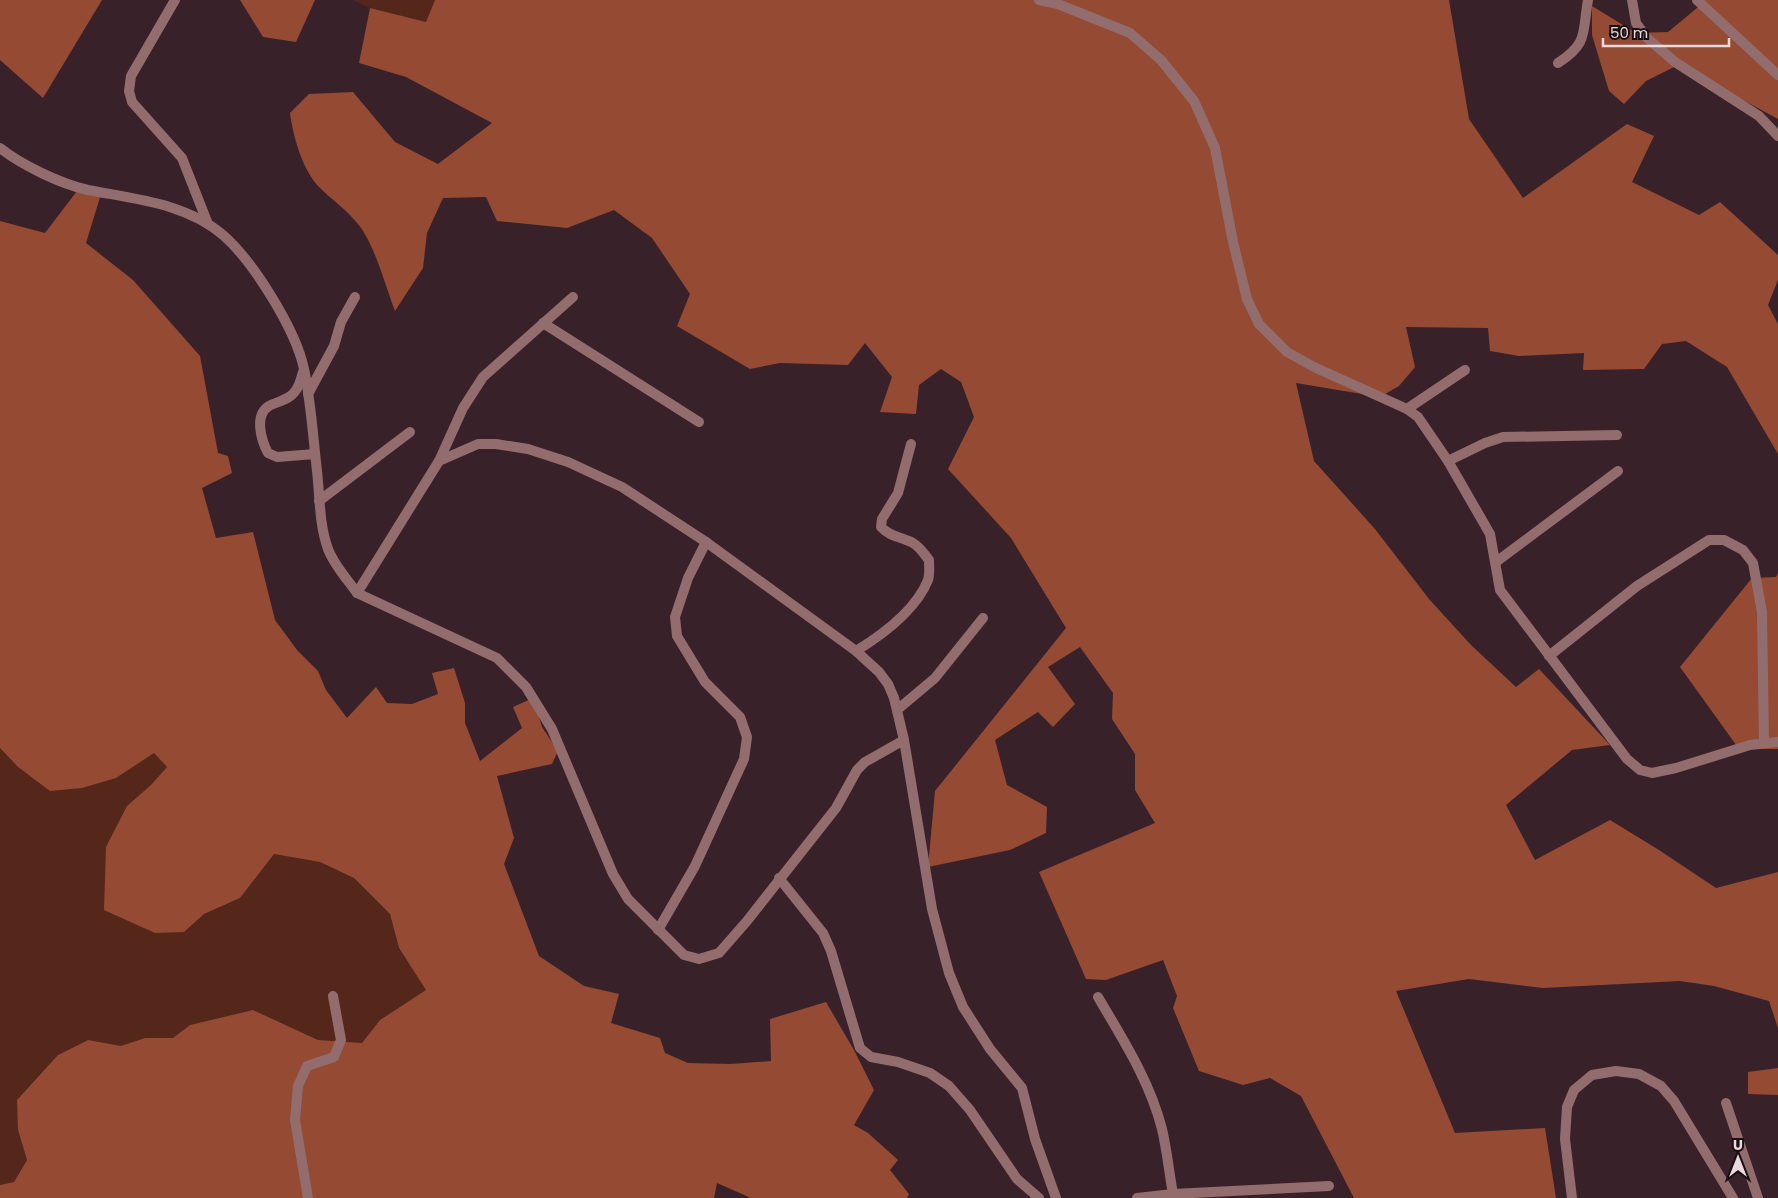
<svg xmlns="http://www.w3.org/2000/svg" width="1778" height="1198" viewBox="0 0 1778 1198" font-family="Poppins,sans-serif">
	<rect width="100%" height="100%" fill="#39212a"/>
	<g fill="#54271a">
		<path d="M 353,0 L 435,0 L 426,22 L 370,8 Z"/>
		<path d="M 0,748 L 18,767 L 116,778 L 154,752 L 167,767 L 151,785 L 184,932 L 204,914 L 240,898 L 274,854 L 320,862 L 354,878 L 390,914 L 399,949 L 427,990 L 380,1020 L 362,1043 L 318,1040 L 253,1010 L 190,1025 L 174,1038 L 145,1038 L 121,1046 L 87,1040 L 58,1055 L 18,1130 L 27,1160 L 14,1182 L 0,1185 Z"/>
	</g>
	<g fill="#954a33">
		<path d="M 0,0 L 102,0 L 43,98 L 0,60 Z"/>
		<path d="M 240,0 L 315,0 L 296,42 L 263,37 Z"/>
		<path d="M 435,0 L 1449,0 L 1469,119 L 1523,198 L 1627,124 L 1654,136 L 1632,182 L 1699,215 L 1720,202 L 1778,255 L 1778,280 L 1768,305 L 1778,324 L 1778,454 L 1727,367 L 1686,341 L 1662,344 L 1644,369 L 1583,370 L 1584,353 L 1519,356 L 1490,351 L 1488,328 L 1406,327 L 1415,367 L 1399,386 L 1380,397 L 1296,383 L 1314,461 L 1375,529 L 1429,599 L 1471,645 L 1516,687 L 1539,669 L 1610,745 L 1572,750 L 1506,805 L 1535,860 L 1610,820 L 1659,850 L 1716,888 L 1778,872 L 1778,1028 L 1769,1001 L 1714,986 L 1680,981 L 1543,988 L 1469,979 L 1396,991 L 1455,1133 L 1545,1128 L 1556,1198 L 1354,1198 L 1301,1096 L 1270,1078 L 1243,1085 L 1199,1071 L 1173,1008 L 1177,996 L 1163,960 L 1106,980 L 1086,979 L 1039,872 L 1155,823 L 1135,790 L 1135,754 L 1112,719 L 1113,693 L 1080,647 L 1048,667 L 1075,704 L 1053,727 L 1038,712 L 995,740 L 1007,785 L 1047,807 L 1046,833 L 1010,850 L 928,867 L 935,791 L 1066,628 L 1011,538 L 948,469 L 974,417 L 961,382 L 941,369 L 919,385 L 916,414 L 880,412 L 892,377 L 865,343 L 848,365 L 780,363 L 750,369 L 677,326 L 690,294 L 652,238 L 614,210 L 567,228 L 497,221 L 486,197 L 443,198 L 427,233 L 423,268 L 395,311 C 385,285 375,245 358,224 C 347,210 331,199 319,187 C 302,169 293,136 290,113 L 309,94 L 353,92 L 395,142 L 438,164 L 492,123 L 406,77 L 359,63 L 370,8 L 426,22 Z"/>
		<path d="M 1702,0 L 1778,0 L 1778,119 L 1678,65 L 1646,81 L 1624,104 L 1609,91 L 1592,35 L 1592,6 L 1636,33 L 1668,32 L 1703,3 Z"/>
		<path d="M 77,191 L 101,194 L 86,243 L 133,280 L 200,356 L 218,453 L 228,456 L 232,473 L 202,488 L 216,538 L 253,532 L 275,620 L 297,650 L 318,671 L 326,690 L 347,718 L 376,687 L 387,703 L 412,704 L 438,694 L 432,673 L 454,668 L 465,703 L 465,723 L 480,761 L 522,728 L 513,707 L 533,698 L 542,727 L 558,751 L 552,764 L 497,776 L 514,838 L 504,864 L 539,956 L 584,986 L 619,994 L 611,1023 L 660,1038 L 665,1053 L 688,1063 L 730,1064 L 771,1061 L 770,1019 L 826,1002 L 854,1050 L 874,1090 L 854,1125 L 868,1133 L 898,1160 L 890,1170 L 909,1194 L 907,1198 L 751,1198 L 717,1183 L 714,1198 L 0,1198 L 0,1185 L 14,1182 L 27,1160 L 18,1130 L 17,1100 L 58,1055 L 88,1040 L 121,1046 L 145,1038 L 173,1038 L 190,1025 L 253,1010 L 318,1040 L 362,1043 L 380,1020 L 426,990 L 399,948 L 390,914 L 354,878 L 320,862 L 274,854 L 240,898 L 204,914 L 184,932 L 155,933 L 104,910 L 106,847 L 127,806 L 151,785 L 167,767 L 154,753 L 116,778 L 82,788 L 50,791 L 18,767 L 0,748 L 0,221 L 45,233 Z"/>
		<path d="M 1778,573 L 1778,749 L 1739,749 L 1680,667 L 1752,578 L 1776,577 Z"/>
		<path d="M 1778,1068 L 1778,1095 L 1748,1094 L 1748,1072 Z"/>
	</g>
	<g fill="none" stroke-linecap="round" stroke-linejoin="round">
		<g stroke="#936d6e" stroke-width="10">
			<path d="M 175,0 L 131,76 L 129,91 L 132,102 L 182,158 L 208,224"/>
			<path d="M 1039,0 L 1058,4 L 1130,33 L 1161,60 L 1194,101 L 1215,148 L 1233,242 L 1247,299 L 1259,324 L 1287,352 L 1314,367 L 1407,409 L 1418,417 L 1448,461 L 1490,534 L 1500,590 L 1627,759 L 1640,770 L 1652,773 L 1676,768 L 1750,745 L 1778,742"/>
			<path d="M 1632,0 L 1636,23 L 1646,37 L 1675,62 L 1759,116 L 1778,136"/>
			<path d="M 1697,0 L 1778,75"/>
			<path d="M 1558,63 C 1589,43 1582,33 1588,0"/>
			<path d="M 0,148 C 21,165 61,184 88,190 C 134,199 186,203 223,235 C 253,261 296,330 304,369 C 311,402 313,437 317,471 C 320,497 319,524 328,549 C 334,565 347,579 357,593"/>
			<path d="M 543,323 L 699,422"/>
			<path d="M 303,372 C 301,378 300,385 296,390 C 290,400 278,401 269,406 C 254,415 261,440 268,453 L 277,457 L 315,454"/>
			<path d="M 308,394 L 334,346 L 341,322 L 355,297"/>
			<path d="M 1407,409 L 1465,370"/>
			<path d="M 439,461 L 463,408 L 483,377 L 573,297"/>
			<path d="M 1448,461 L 1485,443 L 1503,437 L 1617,435"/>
			<path d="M 319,501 L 410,432"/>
			<path d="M 1496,562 L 1618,471"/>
			<path d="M 856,651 C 882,635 916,610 928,580 C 930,574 929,566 929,560 C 924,554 920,547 913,543 C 902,537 890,537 881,527 L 882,519 L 898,493 L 911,444"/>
			<path d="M 1549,656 L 1637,586 L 1709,540 L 1724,540 L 1743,550 L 1753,563 L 1762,612 L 1764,743"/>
			<path d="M 897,710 L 935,678 L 983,618"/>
			<path d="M 904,740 L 865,762 L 857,770 L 836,808 L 747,921 L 719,953 L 699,959 L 684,955 L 628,899 L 613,874 L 552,729 L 526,687 L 497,658 L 357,593 L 439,461 L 478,444 L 496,444 L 528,449 L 568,462 L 622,487 L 706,542 L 856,651 L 879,672 L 888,684 L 894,698 L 904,740 L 932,909 L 949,973 L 963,1007 L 990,1049 L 1022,1088 L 1035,1139 L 1056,1198"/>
			<path d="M 779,878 L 823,933 L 831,951 L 860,1048 L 871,1057 L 898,1062 L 930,1073 L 949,1086 L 970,1110 L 1017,1179 L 1039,1198"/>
			<path d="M 658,930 L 695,866 L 744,759 L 747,737 L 740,717 L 705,682 L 677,636 L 675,617 L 688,578 L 706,542"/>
			<path d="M 1098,997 C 1122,1038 1150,1081 1162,1129 C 1167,1150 1169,1172 1173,1194"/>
			<path d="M 1726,1103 L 1758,1198"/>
			<path d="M 308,1198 L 295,1120 L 298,1086 L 307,1066 L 334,1057 L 341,1040 L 333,996"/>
			<path d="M 1137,1198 L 1173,1194 L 1329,1186"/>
			<path d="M 1572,1198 L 1565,1139 L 1567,1107 L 1574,1090 L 1592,1075 L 1616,1071 L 1639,1074 L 1661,1086 L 1674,1101 L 1733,1198"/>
		</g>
	</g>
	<g transform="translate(1738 1158)" stroke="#190f12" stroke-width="4" paint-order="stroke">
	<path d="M0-4L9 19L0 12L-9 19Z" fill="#eadadf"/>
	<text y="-8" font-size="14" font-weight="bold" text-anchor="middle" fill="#eadadf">U</text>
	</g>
	<path d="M1603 38v8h126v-8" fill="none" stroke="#eadadf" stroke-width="2.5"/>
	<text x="1610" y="38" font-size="15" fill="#eadadf" stroke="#190f12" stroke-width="4" paint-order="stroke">50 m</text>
</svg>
